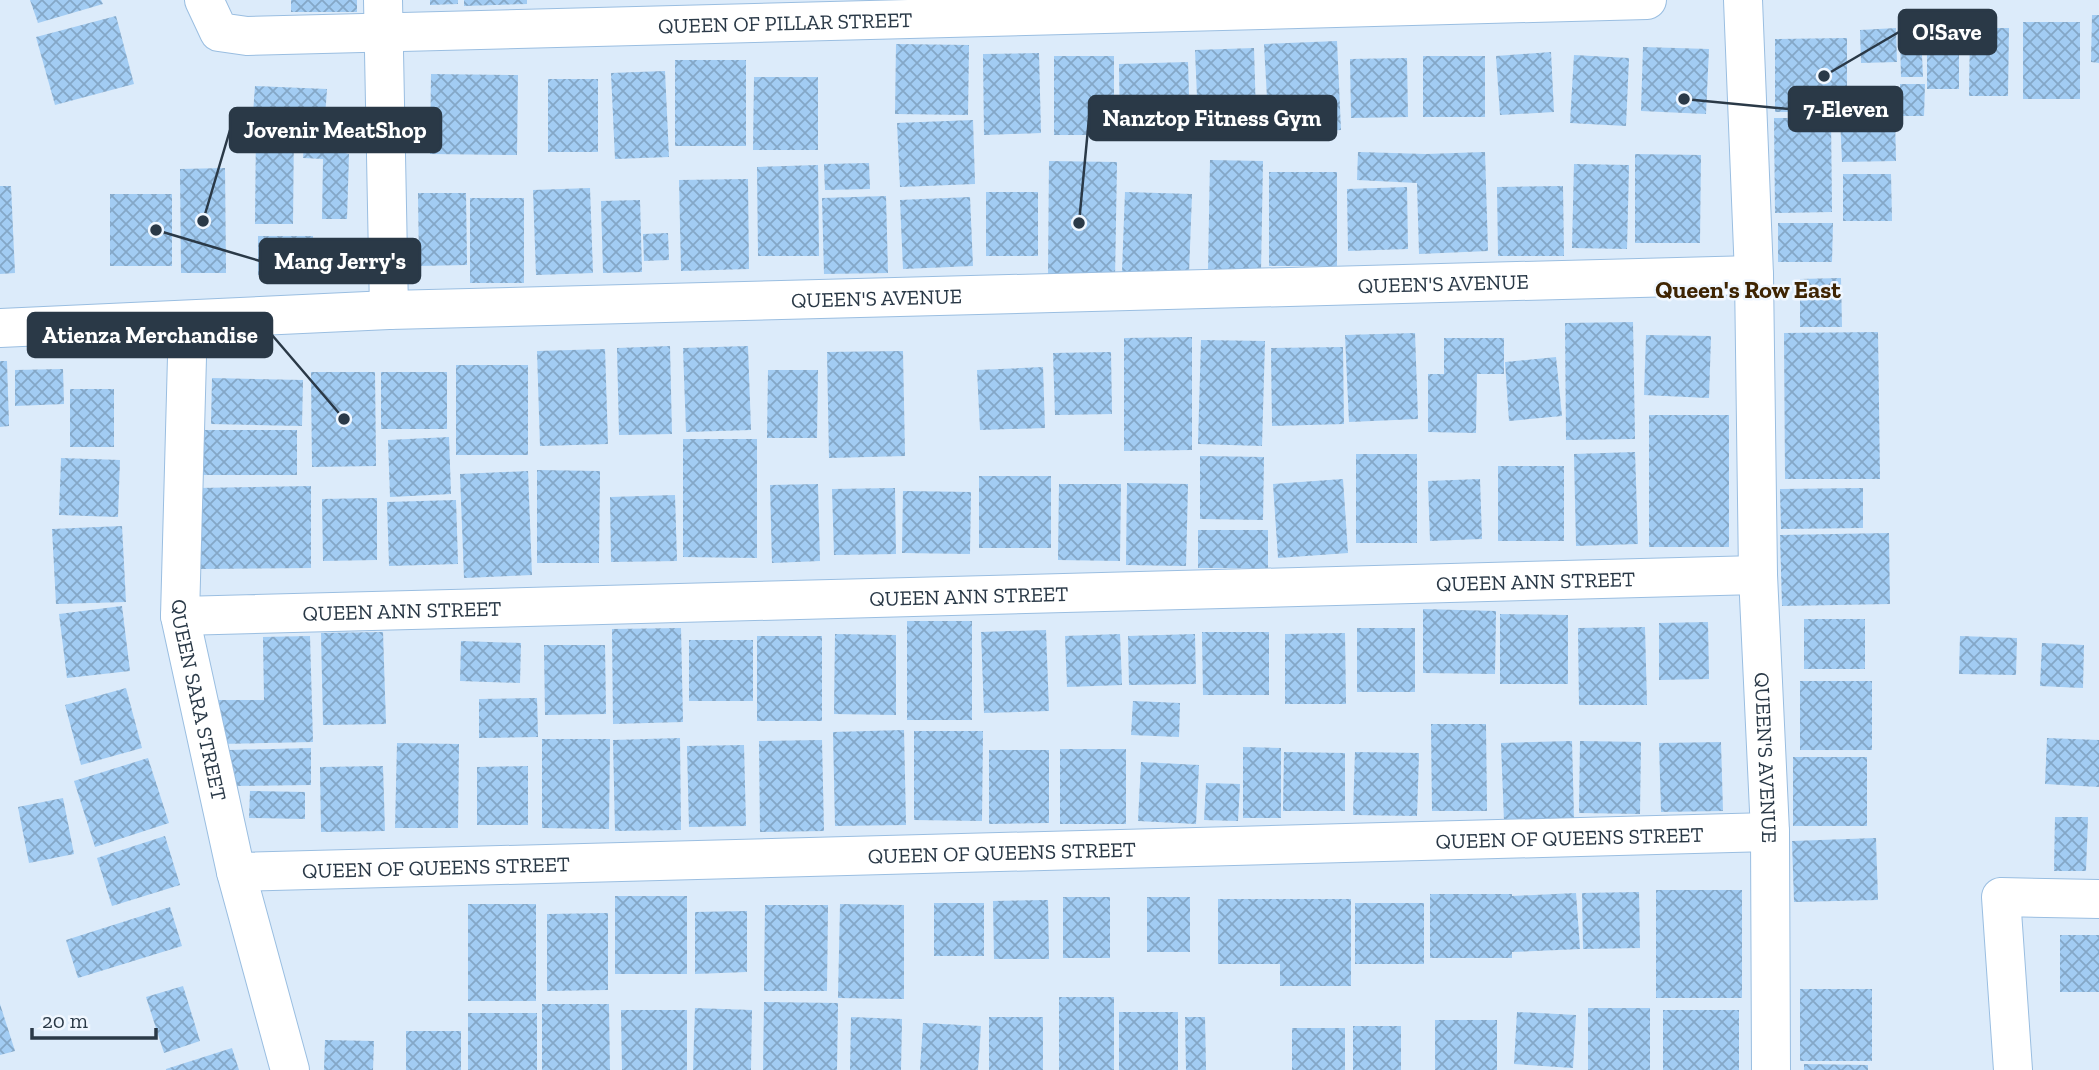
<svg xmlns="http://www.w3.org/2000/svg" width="2099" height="1070" viewBox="0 0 2099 1070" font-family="'Zilla Slab',serif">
	<defs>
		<pattern id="building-cross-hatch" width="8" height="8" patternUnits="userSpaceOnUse" patternTransform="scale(1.75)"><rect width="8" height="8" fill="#a2ccf3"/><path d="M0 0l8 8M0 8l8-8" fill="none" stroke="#84a7c7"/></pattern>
	</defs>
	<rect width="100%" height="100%" fill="#dcebfa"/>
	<g fill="url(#building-cross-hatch)">
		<path d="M 30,0 L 101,0 L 103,4 L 38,23 Z"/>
		<rect x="291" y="0" width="66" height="12"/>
		<path d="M 430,0 L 458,0 L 458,4 L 430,5 Z"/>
		<path d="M 464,0 L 527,0 L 527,4 L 464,6 Z"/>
		<path d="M 2092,15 L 2099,15 L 2099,63 L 2091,62 Z"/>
		<path d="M 116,16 L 134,84 L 55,105 L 36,37 Z"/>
		<rect x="2023" y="22" width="57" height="77"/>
		<path d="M 1896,28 L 1897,62 L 1861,63 L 1860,30 Z"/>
		<path d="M 1970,28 L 2009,28 L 2008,96 L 1969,96 Z"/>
		<path d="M 1921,34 L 1923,77 L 1901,77 L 1900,35 Z"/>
		<rect x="1927" y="37" width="32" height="52"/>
		<path d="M 1847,38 L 1847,112 L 1775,112 L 1775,39 Z"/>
		<path d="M 1337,41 L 1341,130 L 1269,134 L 1264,44 Z"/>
		<path d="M 896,44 L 969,45 L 968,115 L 895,114 Z"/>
		<path d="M 1643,47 L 1709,49 L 1706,114 L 1641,111 Z"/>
		<path d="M 1254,48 L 1256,117 L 1198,120 L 1195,50 Z"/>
		<path d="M 1551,52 L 1554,112 L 1500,115 L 1496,56 Z"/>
		<path d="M 1039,53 L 1041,133 L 984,135 L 983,54 Z"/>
		<path d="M 1574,55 L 1629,58 L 1626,126 L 1570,123 Z"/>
		<rect x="1054" y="56" width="60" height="79"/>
		<rect x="1423" y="56" width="62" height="61"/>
		<path d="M 1407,58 L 1408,117 L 1351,118 L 1350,59 Z"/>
		<rect x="675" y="60" width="71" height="86"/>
		<path d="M 1188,62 L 1190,127 L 1120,129 L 1119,64 Z"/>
		<path d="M 665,71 L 669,157 L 615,159 L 611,73 Z"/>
		<path d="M 431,74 L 518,75 L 517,155 L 430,154 Z"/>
		<path d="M 754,77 L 818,77 L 818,150 L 753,150 Z"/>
		<rect x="548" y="79" width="50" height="73"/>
		<path d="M 1900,84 L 1925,84 L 1924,116 L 1900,116 Z"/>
		<path d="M 255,86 L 327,89 L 325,117 L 346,118 L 345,153 L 349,154 L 347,219 L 322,219 L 323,159 L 303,158 L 305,130 L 294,129 L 293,224 L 255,224 L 256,127 L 252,127 Z"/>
		<path d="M 1895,117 L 1896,161 L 1842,162 L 1840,118 Z"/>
		<path d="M 1774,118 L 1831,118 L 1832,212 L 1775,213 Z"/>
		<path d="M 973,120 L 975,184 L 900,187 L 897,123 Z"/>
		<path d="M 1358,152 L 1426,154 L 1485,152 L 1488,251 L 1419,254 L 1417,183 L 1357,180 Z"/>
		<path d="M 1635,154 L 1701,155 L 1700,243 L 1635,243 Z"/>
		<path d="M 1210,160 L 1263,161 L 1261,271 L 1208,271 Z"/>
		<path d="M 1049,161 L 1117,162 L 1115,279 L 1048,277 Z"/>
		<path d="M 869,163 L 870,189 L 825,190 L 824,164 Z"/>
		<path d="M 1574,164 L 1629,165 L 1627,249 L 1572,248 Z"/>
		<path d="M 818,165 L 819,256 L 758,256 L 757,167 Z"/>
		<path d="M 225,168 L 226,273 L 181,273 L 180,169 Z"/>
		<rect x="1269" y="172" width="68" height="94"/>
		<path d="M 1843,174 L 1891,174 L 1892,221 L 1843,221 Z"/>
		<path d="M 748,179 L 749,269 L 681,271 L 679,180 Z"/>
		<path d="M 0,186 L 11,186 L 15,273 L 0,274 Z"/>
		<path d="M 1563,186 L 1564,256 L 1498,256 L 1497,187 Z"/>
		<path d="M 1407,187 L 1408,249 L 1348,251 L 1347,189 Z"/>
		<path d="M 590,188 L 593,273 L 536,275 L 533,190 Z"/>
		<rect x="986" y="192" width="52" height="64"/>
		<path d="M 1125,192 L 1192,194 L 1189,274 L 1122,272 Z"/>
		<path d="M 418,193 L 466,193 L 467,265 L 419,266 Z"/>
		<rect x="110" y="194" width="62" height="72"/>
		<path d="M 886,196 L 888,273 L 824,274 L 822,198 Z"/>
		<path d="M 970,197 L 973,266 L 903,269 L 900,200 Z"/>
		<rect x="470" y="198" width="54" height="85"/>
		<path d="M 640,200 L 642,272 L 603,273 L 601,201 Z"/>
		<path d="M 1778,223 L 1833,223 L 1832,262 L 1778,262 Z"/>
		<path d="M 668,233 L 669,260 L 644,261 L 643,234 Z"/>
		<rect x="258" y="236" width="55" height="39"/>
		<path d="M 1841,278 L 1842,327 L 1800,327 L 1800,279 Z"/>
		<path d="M 1633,322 L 1635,439 L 1566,440 L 1565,323 Z"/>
		<path d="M 1878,332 L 1880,479 L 1785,479 L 1784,333 Z"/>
		<path d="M 1415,333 L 1418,419 L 1349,422 L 1345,335 Z"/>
		<path d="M 1646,335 L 1711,336 L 1709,398 L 1644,395 Z"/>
		<path d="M 1192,337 L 1192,450 L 1124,451 L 1124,338 Z"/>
		<path d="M 1444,338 L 1504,338 L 1504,374 L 1477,374 L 1476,433 L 1428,432 L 1428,374 L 1444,374 Z"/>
		<path d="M 1201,340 L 1265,341 L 1262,446 L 1198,444 Z"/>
		<path d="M 670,346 L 672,434 L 619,435 L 617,348 Z"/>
		<path d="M 748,346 L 751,430 L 686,432 L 683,348 Z"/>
		<path d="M 1343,347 L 1344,424 L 1272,426 L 1271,348 Z"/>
		<path d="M 605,349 L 608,444 L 540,446 L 537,351 Z"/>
		<path d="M 903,351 L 905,456 L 829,458 L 827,352 Z"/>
		<path d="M 1111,352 L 1112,414 L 1055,415 L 1053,353 Z"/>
		<path d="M 1556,357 L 1562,416 L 1509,421 L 1505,362 Z"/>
		<path d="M 0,361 L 7,361 L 9,426 L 0,427 Z"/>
		<rect x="456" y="365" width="72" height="90"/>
		<path d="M 1043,367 L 1045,428 L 980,430 L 977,370 Z"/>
		<path d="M 63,369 L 64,404 L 15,406 L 15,370 Z"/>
		<path d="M 768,370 L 818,370 L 817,438 L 767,438 Z"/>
		<path d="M 311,372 L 375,372 L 376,466 L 312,467 Z"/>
		<rect x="381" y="372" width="66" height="57"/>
		<path d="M 212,378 L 303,380 L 302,426 L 211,424 Z"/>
		<rect x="70" y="389" width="44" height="58"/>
		<rect x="1649" y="415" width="80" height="132"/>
		<rect x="202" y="430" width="95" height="45"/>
		<path d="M 449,437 L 451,494 L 390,497 L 388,440 Z"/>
		<path d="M 683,439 L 757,439 L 757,558 L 683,557 Z"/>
		<path d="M 1635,452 L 1638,544 L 1576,546 L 1574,454 Z"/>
		<rect x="1356" y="454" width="61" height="89"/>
		<path d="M 1200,456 L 1264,457 L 1263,520 L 1200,519 Z"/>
		<path d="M 61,458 L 120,460 L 118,517 L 59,515 Z"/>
		<rect x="1498" y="466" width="66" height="75"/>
		<path d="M 537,470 L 600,471 L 599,563 L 537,563 Z"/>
		<path d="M 528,471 L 532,575 L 464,578 L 460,474 Z"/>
		<rect x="979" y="476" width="72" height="72"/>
		<path d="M 1343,479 L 1348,553 L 1278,558 L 1273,484 Z"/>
		<path d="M 1480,479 L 1482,539 L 1430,541 L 1428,481 Z"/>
		<path d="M 1127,483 L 1188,484 L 1186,566 L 1126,565 Z"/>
		<path d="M 818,484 L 820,561 L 772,563 L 770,485 Z"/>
		<path d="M 1059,484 L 1121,484 L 1120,561 L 1058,560 Z"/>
		<path d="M 311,486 L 311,568 L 198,569 L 197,488 Z"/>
		<path d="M 895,488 L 896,554 L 834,555 L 832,489 Z"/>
		<path d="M 1863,488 L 1863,528 L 1781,529 L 1780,489 Z"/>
		<path d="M 903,491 L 971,492 L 970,554 L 902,553 Z"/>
		<path d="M 675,495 L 677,561 L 611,562 L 610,497 Z"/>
		<path d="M 377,498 L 377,560 L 323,561 L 322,499 Z"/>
		<path d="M 456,500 L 458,564 L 389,566 L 387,502 Z"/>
		<path d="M 122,526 L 126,602 L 56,604 L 52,529 Z"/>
		<rect x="1198" y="530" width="70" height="38"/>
		<path d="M 1889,533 L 1890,604 L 1782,606 L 1780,535 Z"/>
		<path d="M 122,606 L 130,671 L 67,678 L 59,614 Z"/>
		<path d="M 1423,609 L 1496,611 L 1495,674 L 1423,673 Z"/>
		<path d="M 1500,614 L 1568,615 L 1568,684 L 1500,684 Z"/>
		<rect x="1804" y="619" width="61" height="50"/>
		<rect x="907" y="621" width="65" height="99"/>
		<path d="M 1708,622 L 1709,679 L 1659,680 L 1659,623 Z"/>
		<path d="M 1645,627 L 1647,705 L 1579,705 L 1578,628 Z"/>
		<path d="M 681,628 L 683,722 L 613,724 L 612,629 Z"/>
		<rect x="1357" y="628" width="58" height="64"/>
		<path d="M 1046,630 L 1049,711 L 984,713 L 981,632 Z"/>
		<path d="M 383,632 L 386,724 L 323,725 L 321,633 Z"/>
		<path d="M 1202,632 L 1269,632 L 1269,695 L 1203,695 Z"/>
		<path d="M 1345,633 L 1346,704 L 1285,704 L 1285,634 Z"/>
		<path d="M 835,634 L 896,635 L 896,715 L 834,714 Z"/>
		<path d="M 1120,634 L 1122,685 L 1067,687 L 1065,636 Z"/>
		<path d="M 1195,634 L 1196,684 L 1129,685 L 1128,636 Z"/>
		<path d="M 310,636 L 313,742 L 218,744 L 218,700 L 264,700 L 263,637 Z"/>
		<rect x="757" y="636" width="65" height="85"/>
		<path d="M 1960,636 L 2017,638 L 2016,675 L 1959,674 Z"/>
		<rect x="689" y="640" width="64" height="61"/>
		<path d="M 461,641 L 521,643 L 520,683 L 460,681 Z"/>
		<path d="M 2042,643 L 2084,645 L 2083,688 L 2040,686 Z"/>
		<path d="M 544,645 L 605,645 L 606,714 L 545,715 Z"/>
		<rect x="1800" y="681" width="72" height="69"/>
		<path d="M 126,688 L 142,748 L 81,765 L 65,705 Z"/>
		<path d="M 537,698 L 538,737 L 479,738 L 479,699 Z"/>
		<path d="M 1133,701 L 1180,703 L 1179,737 L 1131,735 Z"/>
		<path d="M 1431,724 L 1486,724 L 1487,811 L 1432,811 Z"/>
		<path d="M 904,730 L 906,825 L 835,826 L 833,732 Z"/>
		<path d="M 914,731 L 983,731 L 982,821 L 914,820 Z"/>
		<path d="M 680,738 L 681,830 L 615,831 L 613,740 Z"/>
		<path d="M 2047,738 L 2099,740 L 2099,787 L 2045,784 Z"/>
		<path d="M 542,739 L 610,739 L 609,829 L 542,828 Z"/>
		<path d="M 822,740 L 824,831 L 760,832 L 759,741 Z"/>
		<path d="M 1572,741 L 1574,818 L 1504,821 L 1501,743 Z"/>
		<path d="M 1580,741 L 1641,742 L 1640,814 L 1579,813 Z"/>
		<path d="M 1721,742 L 1723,811 L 1661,812 L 1659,743 Z"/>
		<path d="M 397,743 L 459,744 L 458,828 L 395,828 Z"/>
		<path d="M 744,745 L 746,826 L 689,827 L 687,746 Z"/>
		<path d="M 1243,747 L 1281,748 L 1281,818 L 1243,818 Z"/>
		<path d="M 311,748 L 311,785 L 230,786 L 229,750 Z"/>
		<rect x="1060" y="749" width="66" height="75"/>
		<path d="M 989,750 L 1049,750 L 1049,823 L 989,824 Z"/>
		<path d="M 1284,752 L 1345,753 L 1345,811 L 1283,811 Z"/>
		<path d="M 1355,752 L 1419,753 L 1417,816 L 1353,815 Z"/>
		<rect x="1793" y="757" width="74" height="69"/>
		<path d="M 148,758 L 169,823 L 95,847 L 74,781 Z"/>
		<path d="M 1141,762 L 1199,765 L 1196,824 L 1138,821 Z"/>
		<path d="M 383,766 L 385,831 L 321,832 L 320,767 Z"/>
		<path d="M 528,766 L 528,825 L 477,825 L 477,767 Z"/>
		<path d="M 1206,783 L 1240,784 L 1238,821 L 1204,820 Z"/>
		<path d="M 250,791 L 305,792 L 305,819 L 249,818 Z"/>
		<path d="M 63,798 L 74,854 L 29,863 L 18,807 Z"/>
		<path d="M 2055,817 L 2088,817 L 2086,871 L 2054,871 Z"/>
		<path d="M 165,836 L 180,885 L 112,906 L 97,858 Z"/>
		<path d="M 1876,838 L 1878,900 L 1794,902 L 1792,841 Z"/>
		<rect x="1656" y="890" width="86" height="108"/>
		<path d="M 1639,892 L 1640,948 L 1583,949 L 1582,893 Z"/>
		<path d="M 1576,893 L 1580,949 L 1512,952 L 1512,958 L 1430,958 L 1430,894 L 1512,894 L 1512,896 Z"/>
		<rect x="615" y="896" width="72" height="78"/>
		<rect x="1063" y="897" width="47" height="61"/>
		<rect x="1147" y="897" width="43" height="55"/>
		<path d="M 1218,899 L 1351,899 L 1351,986 L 1280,986 L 1280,964 L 1218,964 Z"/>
		<path d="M 1048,900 L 1049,959 L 994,959 L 993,901 Z"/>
		<rect x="934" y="903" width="50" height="53"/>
		<rect x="1355" y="903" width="69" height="61"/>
		<rect x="468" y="904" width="68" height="97"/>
		<path d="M 840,904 L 904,905 L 904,999 L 838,998 Z"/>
		<path d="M 765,905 L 828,905 L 827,991 L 764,991 Z"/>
		<path d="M 170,907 L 182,946 L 78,978 L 66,940 Z"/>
		<path d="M 747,911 L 747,972 L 695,974 L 695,912 Z"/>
		<path d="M 608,913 L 608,990 L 547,991 L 547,914 Z"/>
		<rect x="2060" y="935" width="39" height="57"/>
		<path d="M 183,986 L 200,1041 L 164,1053 L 146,997 Z"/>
		<rect x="1800" y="989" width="72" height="72"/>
		<rect x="1059" y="997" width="55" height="73"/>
		<path d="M 764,1002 L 838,1003 L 837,1070 L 763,1070 Z"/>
		<path d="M 0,1004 L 15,1051 L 0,1055 Z"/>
		<path d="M 542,1004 L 609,1004 L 610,1070 L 542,1070 Z"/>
		<path d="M 695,1008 L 752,1010 L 751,1070 L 693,1070 Z"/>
		<rect x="1588" y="1008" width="62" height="62"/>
		<path d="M 621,1010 L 687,1010 L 687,1070 L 622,1070 Z"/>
		<rect x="1663" y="1010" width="76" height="60"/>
		<rect x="1119" y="1012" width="59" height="58"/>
		<path d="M 1517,1012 L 1576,1015 L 1573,1068 L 1514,1064 Z"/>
		<rect x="468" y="1013" width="69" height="57"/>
		<path d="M 851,1017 L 902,1019 L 901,1070 L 850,1070 Z"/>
		<rect x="989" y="1017" width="54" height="53"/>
		<path d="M 1185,1017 L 1205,1017 L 1206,1070 L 1186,1070 Z"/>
		<rect x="1435" y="1020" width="62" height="50"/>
		<path d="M 923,1023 L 981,1026 L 978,1070 L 920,1070 Z"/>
		<rect x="1353" y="1026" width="48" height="44"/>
		<rect x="1292" y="1028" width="53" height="42"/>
		<rect x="406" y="1031" width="55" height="39"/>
		<path d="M 325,1040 L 374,1041 L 373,1070 L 324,1070 Z"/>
		<path d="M 232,1048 L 239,1070 L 166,1070 L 166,1069 Z"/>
		<path d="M 1804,1064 L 1868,1065 L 1868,1070 L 1804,1070 Z"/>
	</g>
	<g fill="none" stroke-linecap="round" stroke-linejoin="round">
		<g stroke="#9abee1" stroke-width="40">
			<g id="minor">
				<path id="s1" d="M 204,0 L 219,32 L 247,36 L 1647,0"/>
				<path d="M 383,0 L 389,310"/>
				<path id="s2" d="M 1743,0 L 1754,275 L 1758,575 L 1770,832 L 1771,1070"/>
				<path id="s3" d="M 188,320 L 180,616 L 236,872 L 290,1070"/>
				<path id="s4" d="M 0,328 L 389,310 L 1754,275"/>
				<path id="s5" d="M 180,616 L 1758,575"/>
				<path id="s6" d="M 236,872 L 1770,832"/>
				<path d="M 2013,1070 L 2001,897 L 2099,899"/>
			</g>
		</g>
		<use href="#minor" stroke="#fff" stroke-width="38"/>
	</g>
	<g text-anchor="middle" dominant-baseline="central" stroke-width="5" stroke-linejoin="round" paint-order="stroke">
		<g font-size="21" fill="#2a3947" stroke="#f0f7ff">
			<text stroke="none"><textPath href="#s1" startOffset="602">QUEEN OF PILLAR STREET</textPath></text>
			<text stroke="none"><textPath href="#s4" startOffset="1444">QUEEN'S AVENUE</textPath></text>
			<text stroke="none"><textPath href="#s4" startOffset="877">QUEEN'S AVENUE</textPath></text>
			<text stroke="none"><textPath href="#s5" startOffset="1356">QUEEN ANN STREET</textPath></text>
			<text stroke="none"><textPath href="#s5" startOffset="789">QUEEN ANN STREET</textPath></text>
			<text stroke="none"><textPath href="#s5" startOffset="222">QUEEN ANN STREET</textPath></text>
			<text stroke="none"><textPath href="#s3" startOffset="382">QUEEN SARA STREET</textPath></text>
			<text stroke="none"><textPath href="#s2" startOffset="758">QUEEN'S AVENUE</textPath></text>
			<text stroke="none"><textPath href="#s6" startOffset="1334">QUEEN OF QUEENS STREET</textPath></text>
			<text stroke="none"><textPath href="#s6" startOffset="766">QUEEN OF QUEENS STREET</textPath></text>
			<text stroke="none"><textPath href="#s6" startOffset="200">QUEEN OF QUEENS STREET</textPath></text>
		</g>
		<g font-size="24" font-weight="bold" fill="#3e2403" stroke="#f0f7ff">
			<text x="1748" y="289">Queen's Row East</text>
		</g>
	</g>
	<path fill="none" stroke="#2a3947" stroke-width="2.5" d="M1824 76L1899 32M1684 99L1789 109M1079 223L1089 118M203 221L230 130M156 230L260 261M344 419L272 335"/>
	<g fill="#2a3947" stroke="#f0f7ff" stroke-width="2.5">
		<circle cx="1824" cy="76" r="7"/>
		<circle cx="1684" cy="99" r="7"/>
		<circle cx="1079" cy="223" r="7"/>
		<circle cx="203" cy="221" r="7"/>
		<circle cx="156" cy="230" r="7"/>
		<circle cx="344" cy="419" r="7"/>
	</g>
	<g fill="#2a3947" stroke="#2a3947" stroke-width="2.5">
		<rect x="1899" y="10" width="97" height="44" rx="7"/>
		<rect x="1789" y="87" width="113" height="44" rx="7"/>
		<rect x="1089" y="96" width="247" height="44" rx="7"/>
		<rect x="230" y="108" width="211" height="44" rx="7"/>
		<rect x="260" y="239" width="160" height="44" rx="7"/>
		<rect x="28" y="313" width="244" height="44" rx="7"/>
	</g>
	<g font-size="23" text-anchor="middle" font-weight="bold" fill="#fff">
		<text x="1947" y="40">O!Save</text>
		<text x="1846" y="117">7-Eleven</text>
		<text x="1212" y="126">Nanztop Fitness Gym</text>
		<text x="335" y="138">Jovenir MeatShop</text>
		<text x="340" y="269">Mang Jerry's</text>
		<text x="150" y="343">Atienza Merchandise</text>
	</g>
	<path d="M32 1028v10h124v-10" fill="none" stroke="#2a3947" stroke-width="3.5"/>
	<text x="42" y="1028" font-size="21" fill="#2a3947" stroke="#f0f7ff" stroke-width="5" paint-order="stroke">20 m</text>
</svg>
